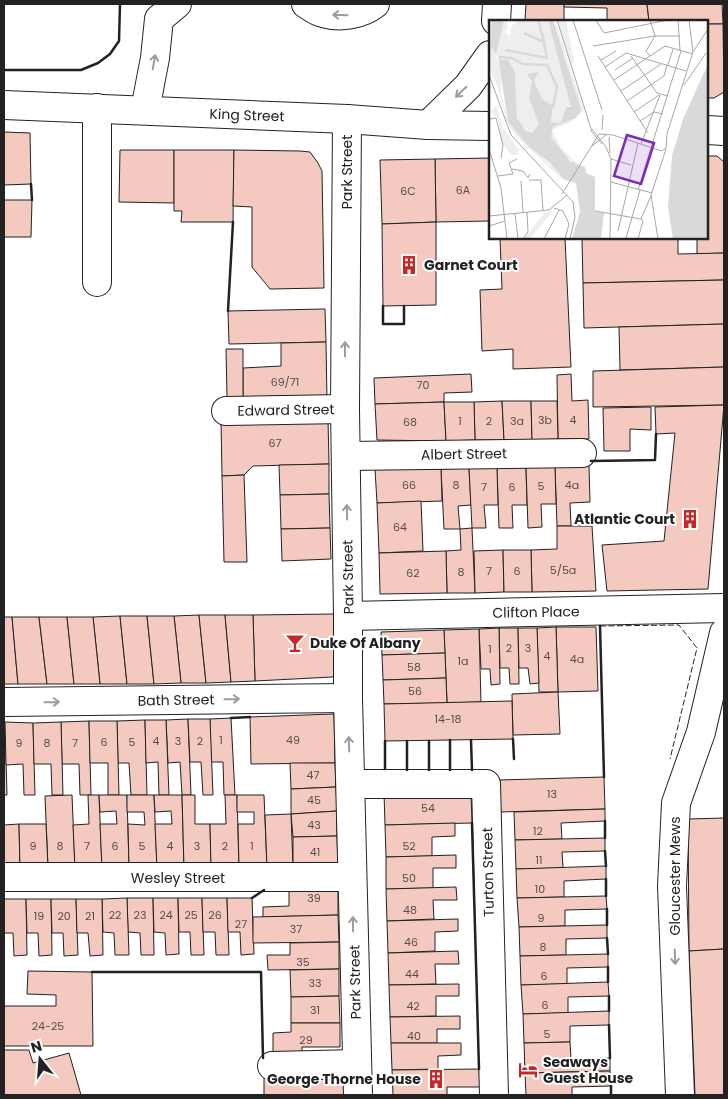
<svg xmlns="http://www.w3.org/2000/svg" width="728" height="1099" viewBox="0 0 728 1099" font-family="Poppins,sans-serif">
	<rect width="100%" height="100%" fill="#fff"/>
	<g fill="#f3c9c0" stroke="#222">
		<path d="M 526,4 L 564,4 L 564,21 L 525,21 Z"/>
		<path d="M 564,4 L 647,4 L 649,21 L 607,21 L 607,8 L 564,7 Z"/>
		<path d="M 647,4 L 722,4 L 723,24 L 707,24 L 707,21 L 649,21 Z"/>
		<path d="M 707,24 L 723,24 L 724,92 L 714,98 L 707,98 Z"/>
		<path d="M 4,132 L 30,133 L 31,184 L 4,185 Z"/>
		<path d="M 120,150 L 174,150 L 174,203 L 119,202 Z"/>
		<path d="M 174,150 L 234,150 L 233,222 L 181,222 L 182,211 L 174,211 Z"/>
		<path d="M 234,150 L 300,151 L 310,152 L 318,163 L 322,171 L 324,288 L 270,289 L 252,267 L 252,207 L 233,206 Z"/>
		<path d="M 707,156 L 717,156 L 724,162 L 724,253 L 697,254 L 697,238 L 707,238 Z"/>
		<path d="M 490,158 L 490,221 L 436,222 L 435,159 Z"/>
		<path d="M 435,159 L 436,222 L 382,224 L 380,160 Z"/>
		<path d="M 4,200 L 32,200 L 31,237 L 4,237 Z"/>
		<path d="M 436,222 L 436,305 L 383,306 L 382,224 Z"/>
		<path d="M 500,238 L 565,238 L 571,367 L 513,369 L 513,349 L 482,351 L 480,290 L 502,289 Z"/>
		<path d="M 582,238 L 678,238 L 678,254 L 724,253 L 724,280 L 583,283 Z"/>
		<path d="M 724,280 L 724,324 L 584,328 L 583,283 Z"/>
		<path d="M 325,309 L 326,342 L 229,344 L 228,311 Z"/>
		<path d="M 724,324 L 724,367 L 620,370 L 619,327 Z"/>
		<path d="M 326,342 L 327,401 L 282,402 L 282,396 L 243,397 L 243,368 L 281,366 L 281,343 Z"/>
		<path d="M 226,349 L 243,349 L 243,397 L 227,397 Z"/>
		<path d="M 724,367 L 724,405 L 593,407 L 593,371 Z"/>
		<path d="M 471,374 L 472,392 L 444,393 L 444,402 L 375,404 L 374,378 Z"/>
		<path d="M 571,374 L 572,401 L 588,400 L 589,439 L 558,439 L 557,375 Z"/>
		<path d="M 502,401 L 504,440 L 475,440 L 474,402 Z"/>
		<path d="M 502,401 L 531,401 L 532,440 L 504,440 Z"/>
		<path d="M 531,401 L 557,401 L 558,439 L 532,440 Z"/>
		<path d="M 444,402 L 446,441 L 377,440 L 375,404 Z"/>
		<path d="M 444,402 L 474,402 L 475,440 L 446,441 Z"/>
		<path d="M 724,405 L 708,589 L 607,591 L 602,545 L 664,541 L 675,433 L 656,434 L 655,407 Z"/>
		<path d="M 651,407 L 651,430 L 630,429 L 630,451 L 604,451 L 603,408 Z"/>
		<path d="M 328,419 L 329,464 L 253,466 L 244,475 L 222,476 L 221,421 Z"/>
		<path d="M 329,464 L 329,494 L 280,495 L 279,465 Z"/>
		<path d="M 589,466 L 590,502 L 570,503 L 571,526 L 557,526 L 555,467 Z"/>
		<path d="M 526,467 L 527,505 L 512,505 L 513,528 L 499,528 L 497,468 Z"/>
		<path d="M 526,467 L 555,467 L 556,504 L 541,504 L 542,527 L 528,528 Z"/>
		<path d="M 469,468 L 471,505 L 458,506 L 460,529 L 444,529 L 441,469 Z"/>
		<path d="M 469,468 L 497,468 L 498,505 L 484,505 L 486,528 L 472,528 Z"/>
		<path d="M 375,469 L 441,469 L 442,501 L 377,503 Z"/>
		<path d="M 244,475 L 247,562 L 224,562 L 222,476 Z"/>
		<path d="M 329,494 L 330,528 L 281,529 L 280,495 Z"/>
		<path d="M 421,501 L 423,551 L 379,553 L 377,503 Z"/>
		<path d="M 557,526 L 592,526 L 596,591 L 532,592 L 531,550 L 557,549 Z"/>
		<path d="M 330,528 L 331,559 L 282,561 L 281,529 Z"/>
		<path d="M 472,528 L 475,593 L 447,593 L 446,551 L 461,550 L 460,529 Z"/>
		<path d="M 503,550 L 504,592 L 475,593 L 474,551 Z"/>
		<path d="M 503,550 L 531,550 L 532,592 L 504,592 Z"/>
		<path d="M 446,551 L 447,593 L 380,594 L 379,553 Z"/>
		<path d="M 335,614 L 335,675 L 332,677 L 255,681 L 253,615 Z"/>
		<path d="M 199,615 L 206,683 L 181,683 L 174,616 Z"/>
		<path d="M 199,615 L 225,615 L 231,682 L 206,683 Z"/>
		<path d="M 225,615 L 253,615 L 255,681 L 231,682 Z"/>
		<path d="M 120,616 L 127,684 L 100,684 L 93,617 Z"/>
		<path d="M 120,616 L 147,616 L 154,684 L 127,684 Z"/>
		<path d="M 147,616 L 174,616 L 181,683 L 154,684 Z"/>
		<path d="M 4,617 L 12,617 L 18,684 L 4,684 Z"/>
		<path d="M 12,617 L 39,617 L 47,684 L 18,684 Z"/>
		<path d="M 39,617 L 67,617 L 74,684 L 47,684 Z"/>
		<path d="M 67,617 L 93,617 L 100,684 L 74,684 Z"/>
		<path d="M 556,627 L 596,627 L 598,691 L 558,692 Z"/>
		<path d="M 556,627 L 558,692 L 539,692 L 537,628 Z"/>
		<path d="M 499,628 L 518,628 L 519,684 L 510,684 L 509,668 L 500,668 Z"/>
		<path d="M 499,628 L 500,684 L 491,685 L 490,669 L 481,669 L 479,629 Z"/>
		<path d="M 518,628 L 537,628 L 539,683 L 530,684 L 528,668 L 519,668 Z"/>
		<path d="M 479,629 L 481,702 L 447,703 L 444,630 Z"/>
		<path d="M 444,630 L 445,653 L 382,655 L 381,632 Z"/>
		<path d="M 445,653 L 446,678 L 383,680 L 382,655 Z"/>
		<path d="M 446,678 L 447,703 L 384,704 L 383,680 Z"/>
		<path d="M 558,692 L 560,734 L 513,735 L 512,694 Z"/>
		<path d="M 512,701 L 513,739 L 385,741 L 384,704 Z"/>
		<path d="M 334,714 L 335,763 L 251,764 L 250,717 Z"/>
		<path d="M 231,718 L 235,795 L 224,795 L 223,762 L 211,762 L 210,719 Z"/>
		<path d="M 188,719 L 191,795 L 182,795 L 180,762 L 168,763 L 166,720 Z"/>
		<path d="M 188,719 L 210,719 L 213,795 L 203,795 L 201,762 L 190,762 Z"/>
		<path d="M 145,720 L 147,795 L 131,795 L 129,763 L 118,763 L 117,721 Z"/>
		<path d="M 145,720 L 166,720 L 169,795 L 159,795 L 158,762 L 146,763 Z"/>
		<path d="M 89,721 L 91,795 L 80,795 L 79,764 L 62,764 L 61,722 Z"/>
		<path d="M 89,721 L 117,721 L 119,795 L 108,795 L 108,763 L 90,763 Z"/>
		<path d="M 4,722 L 5,722 L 7,795 L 4,795 Z"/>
		<path d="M 5,722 L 33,723 L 35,795 L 24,795 L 23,764 L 6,765 Z"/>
		<path d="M 61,722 L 63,795 L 52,795 L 51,764 L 34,764 L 33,723 Z"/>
		<path d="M 290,763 L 335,763 L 336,787 L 291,789 Z"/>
		<path d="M 604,777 L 605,809 L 500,812 L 499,780 Z"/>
		<path d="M 336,787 L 337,811 L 291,814 L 291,789 Z"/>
		<path d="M 471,792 L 472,823 L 385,825 L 384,793 Z"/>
		<path d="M 72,795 L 75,868 L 48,868 L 45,796 Z"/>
		<path d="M 88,795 L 99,795 L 102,868 L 75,868 L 73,825 L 89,824 Z"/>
		<path d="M 99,795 L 127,795 L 129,868 L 102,868 L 100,824 L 117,824 L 116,811 L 100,812 Z"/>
		<path d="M 127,795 L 154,795 L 157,868 L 129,868 L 128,824 L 145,825 L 144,812 L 127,812 Z"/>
		<path d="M 154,795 L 182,795 L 184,868 L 157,868 L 155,824 L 172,824 L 171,811 L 155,812 Z"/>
		<path d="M 182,795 L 195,795 L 195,824 L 210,824 L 211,868 L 184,868 Z"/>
		<path d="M 225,795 L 237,795 L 239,868 L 211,868 L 210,824 L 226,824 Z"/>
		<path d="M 237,795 L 264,795 L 267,868 L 239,868 L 238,824 L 254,824 L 254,812 L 237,812 Z"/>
		<path d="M 605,809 L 605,821 L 561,823 L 562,839 L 515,840 L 514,812 Z"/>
		<path d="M 337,811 L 337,836 L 293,837 L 291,814 Z"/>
		<path d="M 291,814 L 293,867 L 267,868 L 265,815 Z"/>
		<path d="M 724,818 L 724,949 L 689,951 L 688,819 Z"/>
		<path d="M 455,823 L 455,836 L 432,837 L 432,856 L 386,857 L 385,825 Z"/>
		<path d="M 19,824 L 20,868 L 4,868 L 4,825 Z"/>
		<path d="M 19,824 L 46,824 L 48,868 L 20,868 Z"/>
		<path d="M 337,836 L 338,866 L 293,867 L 293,837 Z"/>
		<path d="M 605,838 L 605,851 L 562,852 L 563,868 L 516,869 L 515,840 Z"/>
		<path d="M 456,855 L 456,868 L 433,868 L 433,888 L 386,889 L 386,857 Z"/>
		<path d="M 606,866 L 606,879 L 564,881 L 564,897 L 517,898 L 516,869 Z"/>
		<path d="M 456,887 L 457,900 L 433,900 L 434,919 L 387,921 L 386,889 Z"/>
		<path d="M 338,888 L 338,915 L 263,917 L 263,907 L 289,906 L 289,889 Z"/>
		<path d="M 606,896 L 607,909 L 565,910 L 565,926 L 519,927 L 517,898 Z"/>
		<path d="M 127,898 L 153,898 L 154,955 L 141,955 L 140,933 L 128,932 Z"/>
		<path d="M 127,898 L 129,955 L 115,955 L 114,933 L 103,932 L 102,899 Z"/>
		<path d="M 153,898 L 178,898 L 179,954 L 166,955 L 165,933 L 154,932 Z"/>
		<path d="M 178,898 L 202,898 L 204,955 L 191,955 L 190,932 L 179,932 Z"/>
		<path d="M 202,898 L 227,898 L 229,955 L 216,955 L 215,932 L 203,932 Z"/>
		<path d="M 227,898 L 252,898 L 254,954 L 241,955 L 240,932 L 228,932 Z"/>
		<path d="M 4,899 L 26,899 L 27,955 L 14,956 L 13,933 L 4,933 Z"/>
		<path d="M 26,899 L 51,899 L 52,955 L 39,956 L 38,933 L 27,933 Z"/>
		<path d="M 51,899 L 76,899 L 78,955 L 64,956 L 63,933 L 52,933 Z"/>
		<path d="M 76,899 L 102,899 L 103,955 L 90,956 L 88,933 L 77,933 Z"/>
		<path d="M 338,915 L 339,942 L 253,943 L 253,917 Z"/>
		<path d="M 458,919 L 458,931 L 435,932 L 435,951 L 388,953 L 387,921 Z"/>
		<path d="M 607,925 L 607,938 L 566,939 L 566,955 L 520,956 L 519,927 Z"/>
		<path d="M 339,942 L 339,969 L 268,970 L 267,955 L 290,955 L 290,943 Z"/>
		<path d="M 724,949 L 724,1095 L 695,1095 L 689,951 Z"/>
		<path d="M 458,951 L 459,964 L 435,964 L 436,984 L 389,985 L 388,953 Z"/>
		<path d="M 608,954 L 608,967 L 567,968 L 567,984 L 521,985 L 520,956 Z"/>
		<path d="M 339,969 L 339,996 L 291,997 L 290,970 Z"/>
		<path d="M 28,971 L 92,972 L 93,1046 L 4,1046 L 4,1006 L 56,1006 L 56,995 L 27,994 Z"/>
		<path d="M 608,982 L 609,996 L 568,997 L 568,1013 L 523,1014 L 521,985 Z"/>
		<path d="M 459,984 L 459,996 L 436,996 L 436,1016 L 390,1017 L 389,985 Z"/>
		<path d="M 339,996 L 340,1023 L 291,1023 L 291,997 Z"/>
		<path d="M 609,1011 L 609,1025 L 570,1026 L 570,1042 L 524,1043 L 523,1014 Z"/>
		<path d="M 460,1016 L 460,1029 L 437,1029 L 437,1043 L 391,1043 L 390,1017 Z"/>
		<path d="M 291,1023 L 340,1023 L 340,1047 L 302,1047 L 302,1058 L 273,1059 L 273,1033 L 291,1032 Z"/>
		<path d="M 570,1042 L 571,1059 L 610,1058 L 610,1071 L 525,1073 L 524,1043 Z"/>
		<path d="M 391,1043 L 461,1043 L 461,1055 L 438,1056 L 438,1069 L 392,1070 Z"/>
		<path d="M 4,1050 L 29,1050 L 33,1063 L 69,1053 L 81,1095 L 4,1095 Z"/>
		<path d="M 479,1069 L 480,1087 L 447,1087 L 447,1095 L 393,1095 L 392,1070 Z"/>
		<path d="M 610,1071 L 611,1086 L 572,1087 L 572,1095 L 526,1095 L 525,1073 Z"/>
		<path d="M 264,1078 L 344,1079 L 344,1095 L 264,1095 Z"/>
	</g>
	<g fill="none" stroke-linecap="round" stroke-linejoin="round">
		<g stroke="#222" stroke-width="30">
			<g id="minor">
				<path d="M 306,4 C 311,7 317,12 323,13 C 340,18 361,15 375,4"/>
				<path d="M 496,21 L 497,4"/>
				<path d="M 97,108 L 97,282"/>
				<path d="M 145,110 L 155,58 L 159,19 L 177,4"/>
				<path d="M 347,119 L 345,409 L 348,616 L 348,698 L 358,1095"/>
				<path d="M 428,125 L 468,86 L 490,55"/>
				<path d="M 226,411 L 345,409"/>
				<path d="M 346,456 L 582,453"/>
				<path d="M 348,616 L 724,608"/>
				<path d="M 4,702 L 348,698"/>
				<path d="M 351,784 L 486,784 L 494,1095"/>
				<path d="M 4,877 L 352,877"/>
				<path d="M 272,1066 L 357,1064"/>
				<path d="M 680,1095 L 672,886 L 676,803 L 701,732 L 724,633"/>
			</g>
		</g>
		<g stroke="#222" stroke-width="30">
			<g id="major">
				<path d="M 4,105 L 347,119 L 428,125 L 490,126"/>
				<path d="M 707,130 L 724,131"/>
			</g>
		</g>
		<use href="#minor" stroke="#fff" stroke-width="28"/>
		<use href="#major" stroke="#fff" stroke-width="28"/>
		<path stroke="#222" stroke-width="1" stroke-dasharray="6 2.5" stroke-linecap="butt" d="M 600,626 L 679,625 L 697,648 L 670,759"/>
		<g stroke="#222" stroke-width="2.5">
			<path d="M 4,70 L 81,70 L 98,63 L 110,54 L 119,41 L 120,4"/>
			<path d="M 31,184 L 32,200"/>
			<path d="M 383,306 L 383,324 L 404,324 L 404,306"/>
			<path d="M 228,311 L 233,222"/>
			<path d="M 591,461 L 655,460 L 656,434"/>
			<path d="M 600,626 L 604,777"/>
			<path d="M 231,718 L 250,717"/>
			<path d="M 513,739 L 514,759"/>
			<path d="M 450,740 L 450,770"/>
			<path d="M 471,740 L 472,770"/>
			<path d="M 385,741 L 385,769"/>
			<path d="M 407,741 L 407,770"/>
			<path d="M 429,741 L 429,770"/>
			<path d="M 605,821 L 605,838"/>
			<path d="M 472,823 L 479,1069"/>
			<path d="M 605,851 L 606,866"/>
			<path d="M 606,879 L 606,896"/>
			<path d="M 252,898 L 264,890"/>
			<path d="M 607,909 L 607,925"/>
			<path d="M 607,938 L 608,954"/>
			<path d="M 608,967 L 608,982"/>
			<path d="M 92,972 L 261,972 L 263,1058"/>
			<path d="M 609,996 L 609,1011"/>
			<path d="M 609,1025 L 610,1058"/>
			<path d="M 611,1086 L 611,1095"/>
		</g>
	</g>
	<defs><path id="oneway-shaft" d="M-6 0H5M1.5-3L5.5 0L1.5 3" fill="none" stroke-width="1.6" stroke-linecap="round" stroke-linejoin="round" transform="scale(1.25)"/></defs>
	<g stroke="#9c9c9c">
		<use href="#oneway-shaft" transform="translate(340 15) rotate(-178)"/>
		<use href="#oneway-shaft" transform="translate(154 62) rotate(-80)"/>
		<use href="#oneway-shaft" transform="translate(461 92) rotate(136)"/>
		<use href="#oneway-shaft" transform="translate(345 349) rotate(-90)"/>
		<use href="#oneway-shaft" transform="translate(347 512) rotate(-91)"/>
		<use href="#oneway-shaft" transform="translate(232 699) rotate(-1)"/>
		<use href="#oneway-shaft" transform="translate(52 702) rotate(-1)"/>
		<use href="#oneway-shaft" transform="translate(349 744) rotate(-92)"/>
		<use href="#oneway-shaft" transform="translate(353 924) rotate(-91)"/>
		<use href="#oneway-shaft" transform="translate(675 957) rotate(88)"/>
	</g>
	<defs>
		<g id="building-bare" transform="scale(1.5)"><path d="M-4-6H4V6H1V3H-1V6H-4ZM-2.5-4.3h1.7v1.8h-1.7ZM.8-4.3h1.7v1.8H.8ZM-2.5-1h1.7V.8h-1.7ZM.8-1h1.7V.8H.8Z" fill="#c62828" stroke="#fff" stroke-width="2.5" paint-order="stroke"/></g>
		<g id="bar-bare" transform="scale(1.5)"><path d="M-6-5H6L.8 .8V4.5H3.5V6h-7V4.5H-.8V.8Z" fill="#c62828" stroke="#fff" stroke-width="2.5" paint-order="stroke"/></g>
		<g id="hotel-bare" transform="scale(1.5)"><path d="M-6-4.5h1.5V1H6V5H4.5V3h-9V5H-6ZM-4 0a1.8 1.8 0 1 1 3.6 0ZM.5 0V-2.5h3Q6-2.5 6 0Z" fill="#c62828" stroke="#fff" stroke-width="2.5" paint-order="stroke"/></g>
	</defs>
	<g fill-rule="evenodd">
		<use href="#building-bare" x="409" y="265"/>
		<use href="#building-bare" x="690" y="519"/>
		<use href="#bar-bare" x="295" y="643"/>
		<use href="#hotel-bare" x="528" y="1070"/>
		<use href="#building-bare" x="436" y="1079"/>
	</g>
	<g text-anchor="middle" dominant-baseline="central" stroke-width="4" stroke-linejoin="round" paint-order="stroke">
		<g font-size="11" fill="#564c4a">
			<text x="463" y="190">6A</text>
			<text x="408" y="191">6C</text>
			<text x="285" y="382">69/71</text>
			<text x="423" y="385">70</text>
			<text x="545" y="420">3b</text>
			<text x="573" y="420">4</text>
			<text x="460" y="421">1</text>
			<text x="489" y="421">2</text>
			<text x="517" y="421">3a</text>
			<text x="410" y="422">68</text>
			<text x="275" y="443">67</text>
			<text x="409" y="485">66</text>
			<text x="456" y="485">8</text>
			<text x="572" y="485">4a</text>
			<text x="541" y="486">5</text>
			<text x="484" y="487">7</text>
			<text x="512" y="487">6</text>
			<text x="400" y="527">64</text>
			<text x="563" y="570">5/5a</text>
			<text x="489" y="571">7</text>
			<text x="517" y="571">6</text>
			<text x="461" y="572">8</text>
			<text x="413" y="573">62</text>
			<text x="509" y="648">2</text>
			<text x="528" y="648">3</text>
			<text x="490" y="649">1</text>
			<text x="547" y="656">4</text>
			<text x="577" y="659">4a</text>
			<text x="463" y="661">1a</text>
			<text x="414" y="667">58</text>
			<text x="415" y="691">56</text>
			<text x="448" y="719">14-18</text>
			<text x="221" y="740">1</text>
			<text x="293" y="740">49</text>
			<text x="156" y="741">4</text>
			<text x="178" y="741">3</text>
			<text x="200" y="741">2</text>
			<text x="104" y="742">6</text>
			<text x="132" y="742">5</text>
			<text x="19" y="743">9</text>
			<text x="47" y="743">8</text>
			<text x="75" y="743">7</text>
			<text x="313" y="775">47</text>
			<text x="552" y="794">13</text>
			<text x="314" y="800">45</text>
			<text x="428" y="808">54</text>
			<text x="314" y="825">43</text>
			<text x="538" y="831">12</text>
			<text x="33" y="846">9</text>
			<text x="60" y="846">8</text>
			<text x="87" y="846">7</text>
			<text x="115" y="846">6</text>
			<text x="142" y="846">5</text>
			<text x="170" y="846">4</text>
			<text x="197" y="846">3</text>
			<text x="225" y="846">2</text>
			<text x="252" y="846">1</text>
			<text x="409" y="846">52</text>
			<text x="315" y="852">41</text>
			<text x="539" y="860">11</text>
			<text x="409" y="878">50</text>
			<text x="540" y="889">10</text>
			<text x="314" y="898">39</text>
			<text x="410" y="910">48</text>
			<text x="115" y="915">22</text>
			<text x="140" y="915">23</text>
			<text x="166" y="915">24</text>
			<text x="191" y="915">25</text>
			<text x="215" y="915">26</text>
			<text x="39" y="916">19</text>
			<text x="64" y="916">20</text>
			<text x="90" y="916">21</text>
			<text x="541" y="918">9</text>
			<text x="241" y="924">27</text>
			<text x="296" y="929">37</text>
			<text x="411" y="942">46</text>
			<text x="543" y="947">8</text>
			<text x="303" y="962">35</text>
			<text x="412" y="974">44</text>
			<text x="544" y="976">6</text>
			<text x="315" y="983">33</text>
			<text x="545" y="1005">6</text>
			<text x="413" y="1006">42</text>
			<text x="315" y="1010">31</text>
			<text x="48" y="1026">24-25</text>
			<text x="547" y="1034">5</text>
			<text x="414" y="1036">40</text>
			<text x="306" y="1040">29</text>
		</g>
		<g font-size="14" fill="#222" stroke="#fff">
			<text transform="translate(247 115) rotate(2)">King Street</text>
			<text transform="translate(347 172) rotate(-90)">Park Street</text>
			<text transform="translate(286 410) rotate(-1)">Edward Street</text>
			<text transform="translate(464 454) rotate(-1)">Albert Street</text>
			<text transform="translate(348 577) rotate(-91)">Park Street</text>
			<text transform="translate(536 612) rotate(-1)">Clifton Place</text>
			<text transform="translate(176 700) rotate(-1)">Bath Street</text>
			<text transform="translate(488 872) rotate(-91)">Turton Street</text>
			<text transform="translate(675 876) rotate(-90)">Gloucester Mews</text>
			<text x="178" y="878">Wesley Street</text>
			<text transform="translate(355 982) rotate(-91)">Park Street</text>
		</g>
		<g font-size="14" font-weight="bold" fill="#222" stroke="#fff" text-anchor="start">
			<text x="424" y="265">Garnet Court</text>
			<text x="675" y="519" text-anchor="end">Atlantic Court</text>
			<text x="310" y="643">Duke Of Albany</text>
			<text x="543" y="1062">Seaways<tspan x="543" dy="16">Guest House</tspan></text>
			<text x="421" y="1079" text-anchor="end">George Thorne House</text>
		</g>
	</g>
	<g transform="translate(489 20)">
		<rect width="219" height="219" fill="#fff"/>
		<path d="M 0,0 L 4,3 L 4,17 L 8,33 L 8,22 L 15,0 L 18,0 L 19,8 L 16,12 L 21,17 L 22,7 L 29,0 L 59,0 L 82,83 L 72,103 L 62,102 L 64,87 L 53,79 L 45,61 L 47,58 L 40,57 L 44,66 L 42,80 L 50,104 L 43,113 L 33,107 L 28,98 L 26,52 L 17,40 L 7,36 L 13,51 L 12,73 L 19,102 L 40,127 L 74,155 L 88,144 L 77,137 L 62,117 L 62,110 L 64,107 L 87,98 L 78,42 L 65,6 L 66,0 L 95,91 L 85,99 L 82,102 L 63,110 L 72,128 L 88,143 L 80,160 L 74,160 L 32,121 L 21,108 L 16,97 L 11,74 L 0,46 ZM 68,0 L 77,0 L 85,42 L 82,44 ZM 7,85 L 14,108 L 30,130 L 28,135 L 22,135 L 13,122 L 9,99 L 2,92 ZM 64,191 L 41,219 L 35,219 L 56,192 Z" fill="#eee"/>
		<path d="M 3,0 L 15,0 L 7,34 L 2,26 ZM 59,0 L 64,0 L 92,90 L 87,98 L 64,107 L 62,117 L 81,141 L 96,147 L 97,153 L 106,157 L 106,192 L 115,193 L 112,219 L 83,219 L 91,192 L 87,163 L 76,160 L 61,143 L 40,127 L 19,102 L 9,35 L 11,39 L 19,40 L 26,52 L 28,98 L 36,110 L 43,113 L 50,104 L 40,78 L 43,62 L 38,54 L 50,52 L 45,61 L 53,79 L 64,86 L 62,102 L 72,103 L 77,87 L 82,87 ZM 219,44 L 219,219 L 184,219 L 179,187 L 183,136 L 194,99 Z" fill="#d9d9d9"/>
		<path fill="none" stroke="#d9d9d9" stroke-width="2.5" d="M 49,0 L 55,21M 16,30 L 58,38 L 55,22 L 35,13M 10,37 L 22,38 L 34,44 L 58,45 L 68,67 L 64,87"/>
		<path fill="none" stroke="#a7a7a7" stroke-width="1" d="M 68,0 L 103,112 L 113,124M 84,0 L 113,90M 107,0 L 115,13 L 179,0M 189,0 L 191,31M 104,26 L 166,16 L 161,0M 204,32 L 219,9M 109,36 L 159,113M 142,36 L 168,73 L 179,76M 161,36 L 157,31 L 166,16 L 191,16M 112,40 L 127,31M 179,45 L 184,29M 116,47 L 137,33 L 197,51M 126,50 L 144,38M 0,55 L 22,115 L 85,183M 125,60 L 176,26 L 204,34M 195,65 L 217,33M 132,71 L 172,44M 138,81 L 175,56 L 178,45M 145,92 L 170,75M 0,99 L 7,98 L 14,125 L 12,138M 151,101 L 165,92 L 174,94M 103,109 L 117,127 L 122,139 L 121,219M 113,110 L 114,95M 120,117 L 121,133M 152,124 L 171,75M 103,126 L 117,115M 0,129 L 12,168 L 18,219M 122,139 L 142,145M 23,149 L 34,151 L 39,158 L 41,154M 9,156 L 24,154 L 20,143 L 28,139M 40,160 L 52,160 L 54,191M 32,161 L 34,192M 122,162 L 163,173M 149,170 L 192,31M 73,174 L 110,114 L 124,115 L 173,131 L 177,128 L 178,114 L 204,32 L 200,0M 65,188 L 74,191 L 80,204 L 76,219M 106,191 L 152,199M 26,194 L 29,219M 0,196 L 60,190 L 78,175M 152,199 L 162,176M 0,206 L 16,201M 129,211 L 149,123M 34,219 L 39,212 L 38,192M 55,219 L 70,190M 81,219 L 86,197 L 84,182M 142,219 L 137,218 L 151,170M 149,219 L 154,201 L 152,199M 169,219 L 162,175 L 177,129"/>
		<path fill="#7b2cbf" fill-opacity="0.15" stroke="#7b2cbf" stroke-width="2.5" d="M 138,115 L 165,123 L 152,164 L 125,156 Z"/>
		<rect width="219" height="219" fill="none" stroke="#222" stroke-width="2.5"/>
	</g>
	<rect width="728" height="1099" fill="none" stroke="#222222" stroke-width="10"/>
	<g transform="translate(40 1059) rotate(343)" stroke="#ffffff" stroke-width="4" paint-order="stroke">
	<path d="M0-4L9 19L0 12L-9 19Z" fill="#222222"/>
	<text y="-8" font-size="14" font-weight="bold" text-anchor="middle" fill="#222222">N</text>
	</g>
</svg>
